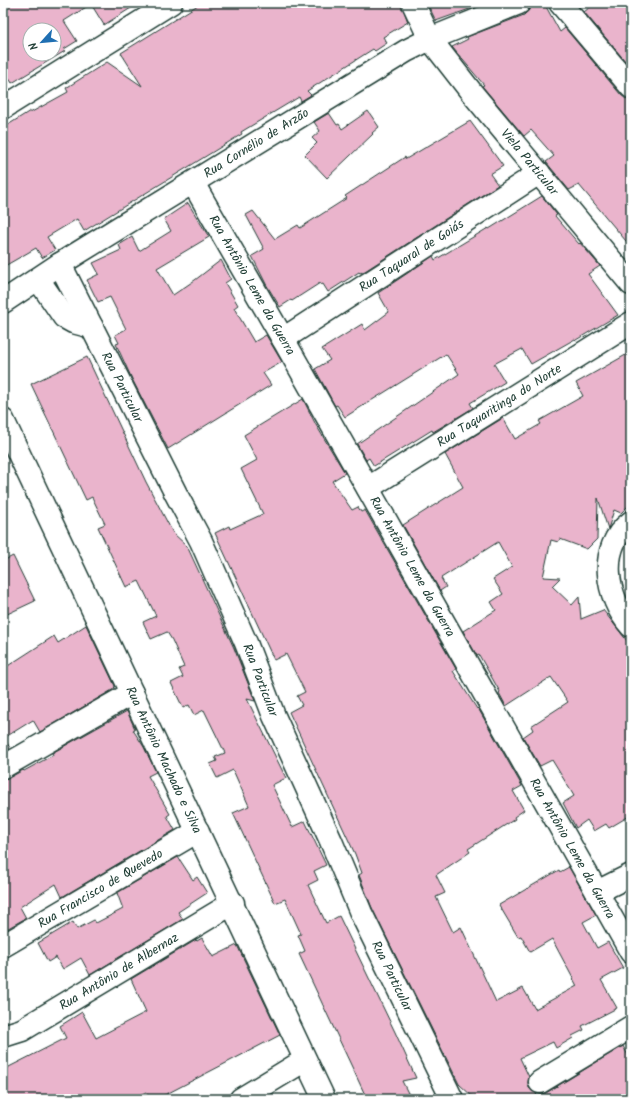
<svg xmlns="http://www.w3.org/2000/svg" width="634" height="1102" viewBox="0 0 634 1102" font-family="Kalam,sans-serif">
	<rect width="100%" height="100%" fill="#fff"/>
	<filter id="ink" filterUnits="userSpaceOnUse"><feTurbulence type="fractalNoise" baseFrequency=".025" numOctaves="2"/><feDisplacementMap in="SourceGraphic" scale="8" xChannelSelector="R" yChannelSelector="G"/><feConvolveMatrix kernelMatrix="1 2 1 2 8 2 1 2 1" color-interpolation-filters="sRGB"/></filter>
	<g filter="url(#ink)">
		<g fill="#eab4cc" stroke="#1f3d34" fill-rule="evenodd">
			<path d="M 3,3 L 139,3 L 104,25 L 91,4 L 64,21 L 77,41 L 64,49 L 65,51 L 12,83 L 3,69 ZM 30,30 L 54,30 L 54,54 L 30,54 Z"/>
			<path d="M 201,3 L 401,3 L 408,22 L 383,37 L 387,43 L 375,51 L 373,49 L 307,91 L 311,95 L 301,101 L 299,97 L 241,132 L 242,134 L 84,231 L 77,219 L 47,237 L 55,250 L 42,258 L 36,248 L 3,267 L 3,128 L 30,111 L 30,113 L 68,92 L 66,88 L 107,62 L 142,86 L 121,53 Z"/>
			<path d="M 427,3 L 486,3 L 436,21 Z"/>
			<path d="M 531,3 L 544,3 L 560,32 L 565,28 L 621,95 L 631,103 L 631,247 L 579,185 L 569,190 L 546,162 L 554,156 L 531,130 L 524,136 L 482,86 L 484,85 L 452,47 L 468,39 L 467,37 L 524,15 L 529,10 Z"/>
			<path d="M 595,3 L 631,3 L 631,68 L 584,12 Z"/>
			<path d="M 368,111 L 379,127 L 372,133 L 373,134 L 327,178 L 305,155 L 317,143 L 312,138 L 320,131 L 314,122 L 329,113 L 337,125 L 339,124 L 342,129 Z"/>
			<path d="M 470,121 L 503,166 L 490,174 L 498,185 L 365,271 L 360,273 L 359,272 L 328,292 L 323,284 L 321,285 L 320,283 L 292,301 L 291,300 L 280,307 L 266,284 L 252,256 L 264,249 L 246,215 L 253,211 L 275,239 L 298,225 L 300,228 L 347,198 L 345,196 L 405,157 L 406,159 Z"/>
			<path d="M 542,196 L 557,215 L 555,216 L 579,244 L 580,243 L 600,266 L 588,274 L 618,315 L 576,340 L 575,339 L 531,364 L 522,349 L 494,364 L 505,382 L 470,403 L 473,408 L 433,432 L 432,430 L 374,466 L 369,458 L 366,460 L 357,444 L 459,374 L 446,354 L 345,417 L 337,405 L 335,406 L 315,369 L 330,360 L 322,349 L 362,324 L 365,330 L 389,312 L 378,293 L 433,256 L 435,260 L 488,228 L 489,229 Z"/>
			<path d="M 188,203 L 209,237 L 157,268 L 173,295 L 195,280 L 221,260 L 231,279 L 225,283 L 238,305 L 234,308 L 254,342 L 266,335 L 282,362 L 263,373 L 271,385 L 168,449 L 132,379 L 116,344 L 119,343 L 115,335 L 126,329 L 110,297 L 98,302 L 87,280 L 99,274 L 93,263 L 121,250 L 119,245 L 132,237 L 139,251 L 171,231 L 164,219 Z"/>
			<path d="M 631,352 L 631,503 L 621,513 L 614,510 L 608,529 L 598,498 L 597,539 L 587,549 L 560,539 L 558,542 L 551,540 L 543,577 L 560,578 L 552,586 L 572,605 L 579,597 L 581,619 L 603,610 L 631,646 L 631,815 L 609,828 L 606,824 L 594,831 L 587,820 L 576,828 L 563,803 L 574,796 L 552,760 L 540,766 L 523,737 L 533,730 L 531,726 L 568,702 L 551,677 L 506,706 L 499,693 L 500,692 L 479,655 L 477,656 L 463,631 L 496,610 L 491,602 L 503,594 L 493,579 L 512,567 L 498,542 L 441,578 L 446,587 L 440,591 L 403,525 L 463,487 L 445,454 L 503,418 L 515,439 L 541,424 L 539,421 L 583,396 L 576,383 Z"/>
			<path d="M 87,357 L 146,482 L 173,533 L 187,546 L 234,648 L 255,701 L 247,699 L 286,778 L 272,785 L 292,827 L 305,821 L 326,865 L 314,871 L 318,880 L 308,885 L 326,923 L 339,916 L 395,1032 L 416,1078 L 402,1081 L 411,1099 L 367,1099 L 299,954 L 305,951 L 298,935 L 301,934 L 285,899 L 275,903 L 233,813 L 249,806 L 233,770 L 217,778 L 210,764 L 217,761 L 215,757 L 225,753 L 204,710 L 194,715 L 189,705 L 183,708 L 171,683 L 183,677 L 179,669 L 184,667 L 172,640 L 167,632 L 151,639 L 143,622 L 156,616 L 139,581 L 126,587 L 98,527 L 105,524 L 92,497 L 86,500 L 31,384 Z"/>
			<path d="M 303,399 L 316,425 L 345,473 L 332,481 L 352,510 L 358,507 L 361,512 L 365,510 L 456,669 L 453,671 L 477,709 L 478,708 L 522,786 L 513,791 L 524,810 L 514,817 L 515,819 L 468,849 L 470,852 L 436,875 L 445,893 L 436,897 L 453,932 L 461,927 L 496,1002 L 523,988 L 535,1009 L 577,986 L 552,939 L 530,952 L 521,936 L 518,937 L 499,905 L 559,870 L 560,872 L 569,867 L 596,915 L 583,922 L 597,948 L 608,942 L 623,968 L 601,980 L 617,1008 L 582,1026 L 584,1030 L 572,1036 L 573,1038 L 556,1048 L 553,1042 L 520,1058 L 529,1077 L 528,1083 L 529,1088 L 536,1093 L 537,1097 L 546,1093 L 623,1046 L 631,1061 L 631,1099 L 475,1099 L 459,1084 L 372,908 L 359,875 L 362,873 L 355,854 L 289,712 L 302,705 L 297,696 L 305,692 L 286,654 L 274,660 L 215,533 L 229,526 L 230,529 L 263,514 L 241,469 L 257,460 L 244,435 Z"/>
			<path d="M 13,556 L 35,601 L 3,616 L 3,561 Z"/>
			<path d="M 86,625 L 115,686 L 114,689 L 40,732 L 33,720 L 4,738 L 10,748 L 3,753 L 3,669 L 54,636 L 58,643 Z"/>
			<path d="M 127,711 L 135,729 L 133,730 L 144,747 L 156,772 L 148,776 L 170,814 L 167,816 L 175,830 L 62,897 L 56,884 L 20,907 L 26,918 L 3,931 L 3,779 L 9,778 L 23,770 L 24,771 L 53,755 L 52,753 Z"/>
			<path d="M 178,857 L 193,880 L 197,877 L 207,893 L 178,912 L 183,919 L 90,975 L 81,958 L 63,969 L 56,957 L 48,962 L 38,943 L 73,922 L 77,929 L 94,920 L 96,923 L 123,909 L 117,893 Z"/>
			<path d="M 202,938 L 213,957 L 237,945 L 280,1035 L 157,1099 L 149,1099 L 146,1092 L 131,1099 L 6,1099 L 3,1092 L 3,1070 L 66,1038 L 60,1026 L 82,1012 L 96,1038 L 146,1012 L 131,979 L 196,940 L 197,941 Z"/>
		</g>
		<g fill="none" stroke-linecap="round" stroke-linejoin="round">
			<g stroke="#1f3d34" stroke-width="25">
				<g id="minor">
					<path id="s1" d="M 413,3 L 430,39 L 472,93 L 631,284"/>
					<path d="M 560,3 L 631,87"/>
					<path d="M 3,108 L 171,3"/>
					<path id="s2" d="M 193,183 L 283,339 L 631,952"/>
					<path id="s3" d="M 60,264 L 176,494 L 201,541 L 246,643 L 274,716 L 331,841 L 361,913 L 452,1099"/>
					<path d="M 38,279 L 64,317 L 73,322 L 92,327"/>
					<path id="s4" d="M 3,302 L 60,264 L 406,51 L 430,39 L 519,3"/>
					<path id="s5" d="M 283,339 L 539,173"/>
					<path id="s6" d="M 3,420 L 324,1099"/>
					<path id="s7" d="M 368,488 L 631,323"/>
					<path d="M 631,522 C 597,547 606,598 631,626"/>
					<path d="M 3,767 L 132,693"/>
					<path d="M 597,892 L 631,875"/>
					<path id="s8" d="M 3,946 L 198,831"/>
					<path id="s9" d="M 3,1036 L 22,1030 L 233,903"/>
					<path d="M 540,1082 L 631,1027"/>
					<path d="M 241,1099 L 305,1060"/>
				</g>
			</g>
			<use href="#minor" stroke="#fff" stroke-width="22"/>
		</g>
	</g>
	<g text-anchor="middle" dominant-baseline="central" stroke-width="3" stroke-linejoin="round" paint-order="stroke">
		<g font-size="13" fill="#1f3d34" stroke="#fff">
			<text stroke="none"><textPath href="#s4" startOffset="299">Rua Cornélio de Arzão</textPath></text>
			<text stroke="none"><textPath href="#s1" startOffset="198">Viela Particular</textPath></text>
			<text stroke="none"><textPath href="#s5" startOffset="153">Rua Taquaral de Goiás</textPath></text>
			<text stroke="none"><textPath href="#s2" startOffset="118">Rua Antônio Leme da Guerra</textPath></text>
			<text stroke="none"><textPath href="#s3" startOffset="138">Rua Particular</textPath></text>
			<text stroke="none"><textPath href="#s7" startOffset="155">Rua Taquaritinga do Norte</textPath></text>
			<text stroke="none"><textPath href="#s2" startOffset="442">Rua Antônio Leme da Guerra</textPath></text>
			<text stroke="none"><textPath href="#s3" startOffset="462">Rua Particular</textPath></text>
			<text stroke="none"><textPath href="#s6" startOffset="376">Rua Antônio Machado e Silva</textPath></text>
			<text stroke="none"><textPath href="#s2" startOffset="766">Rua Antônio Leme da Guerra</textPath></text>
			<text stroke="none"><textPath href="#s8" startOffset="113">Rua Francisco de Quevedo</textPath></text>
			<text stroke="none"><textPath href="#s9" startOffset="133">Rua Antônio de Albernaz</textPath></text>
			<text stroke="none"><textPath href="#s3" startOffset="786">Rua Particular</textPath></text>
		</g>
	</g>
	<rect width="634" height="1102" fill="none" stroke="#fff" stroke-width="16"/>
	<rect x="8" y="8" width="618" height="1086" fill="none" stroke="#1f3d34" stroke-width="1.5" filter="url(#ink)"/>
	<g transform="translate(42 42) rotate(243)"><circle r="19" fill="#ffffff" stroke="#a5b1ae"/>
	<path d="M0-3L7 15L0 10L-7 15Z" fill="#1f6fb2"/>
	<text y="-6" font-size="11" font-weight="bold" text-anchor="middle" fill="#1f3d34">N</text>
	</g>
</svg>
